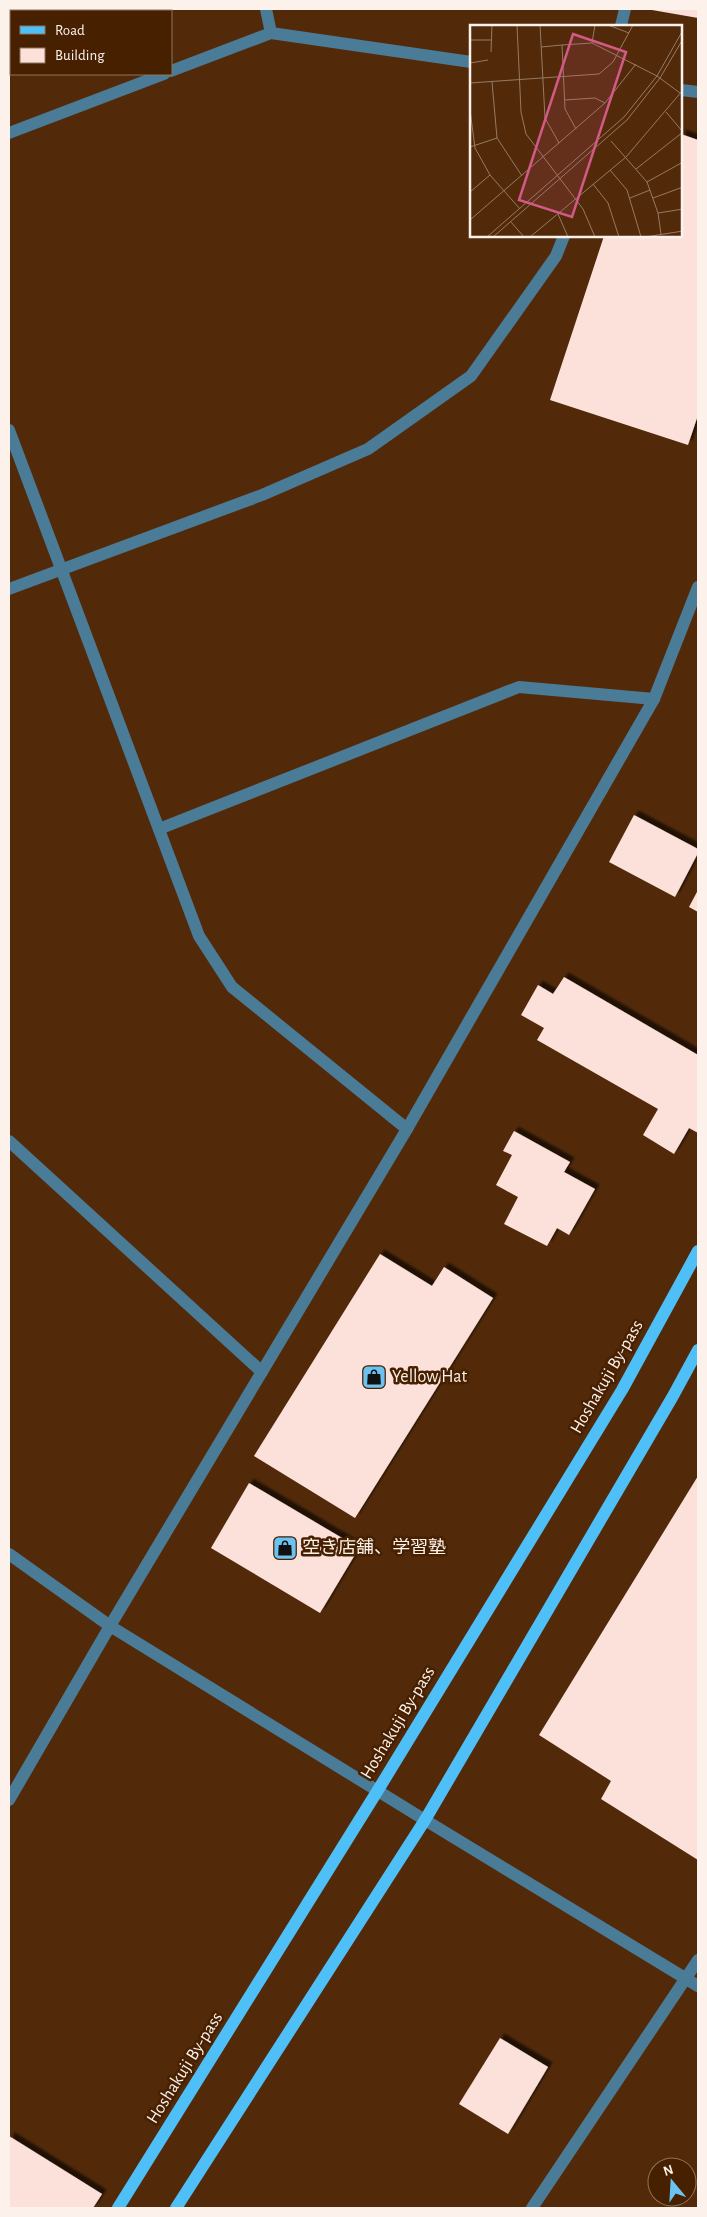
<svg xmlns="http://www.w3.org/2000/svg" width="707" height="2217" viewBox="0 0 707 2217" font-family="'Alegreya Sans','Noto Sans JP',sans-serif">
	<defs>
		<filter id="shadow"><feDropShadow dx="4.5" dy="-4.5" stdDeviation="1" flood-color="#0009"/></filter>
	</defs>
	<rect width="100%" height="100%" fill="#522a0a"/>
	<g fill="#fbe1da" filter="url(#shadow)">
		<path d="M 653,9 L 698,9 L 698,18 L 652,10 Z"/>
		<path d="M 681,134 L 698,140 L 698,415 L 688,445 L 550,400 L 604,236 L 681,236 Z"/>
		<path d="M 634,815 L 698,849 L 698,853 L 675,897 L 609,862 Z"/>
		<path d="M 698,890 L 698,912 L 689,907 Z"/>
		<path d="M 564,977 L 698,1055 L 698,1133 L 689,1128 L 674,1154 L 643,1135 L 658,1109 L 537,1040 L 544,1028 L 521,1015 L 538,985 L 553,994 Z"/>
		<path d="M 514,1131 L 570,1162 L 564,1172 L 595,1189 L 569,1235 L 557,1228 L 547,1246 L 504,1224 L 518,1197 L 496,1185 L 512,1155 L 503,1151 Z"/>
		<path d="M 380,1254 L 432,1286 L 444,1267 L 493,1298 L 355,1518 L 254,1456 Z"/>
		<path d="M 698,1476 L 698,1860 L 601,1799 L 611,1781 L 539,1735 Z"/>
		<path d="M 249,1483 L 359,1548 L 320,1613 L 211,1548 Z"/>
		<path d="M 500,2038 L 548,2067 L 508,2134 L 459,2104 Z"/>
		<path d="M 9,2136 L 102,2194 L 93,2208 L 9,2208 Z"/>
	</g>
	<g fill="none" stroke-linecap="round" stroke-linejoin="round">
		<g stroke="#4a7c97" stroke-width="12">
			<path d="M 266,9 L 271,33"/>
			<path d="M 171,71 L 271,33 L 471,62"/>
			<path d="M 681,90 L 698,92"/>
			<path d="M 9,133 L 164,74"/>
			<path d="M 9,430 L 199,936 L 232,987 L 407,1129"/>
			<path d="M 159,829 L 519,687 L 654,699"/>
			<path d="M 9,1141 L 262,1372"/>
			<path d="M 9,1800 L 110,1626 L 407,1129 L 654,699 L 698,587"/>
			<path d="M 532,2208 L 698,1960"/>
		</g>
		<g stroke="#4a7c97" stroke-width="12">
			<path d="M 621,26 L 625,9"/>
			<path d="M 9,589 L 262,495 L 368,449 L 471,376 L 556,256 L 564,236"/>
			<path d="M 9,1554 L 110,1626 L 425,1820 L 698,1986"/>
		</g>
		<g stroke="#4fbff8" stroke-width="12">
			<path d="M 118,2208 L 378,1790 L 622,1390 L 698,1251"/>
			<path d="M 176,2208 L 425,1820 L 673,1396 L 698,1350"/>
		</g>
	</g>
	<defs>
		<g id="shop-square" transform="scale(1.25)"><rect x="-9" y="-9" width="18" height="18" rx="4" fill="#6bc3f2" stroke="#472000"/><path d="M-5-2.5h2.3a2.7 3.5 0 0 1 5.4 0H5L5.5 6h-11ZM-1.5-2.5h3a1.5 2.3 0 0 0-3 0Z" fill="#111"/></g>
	</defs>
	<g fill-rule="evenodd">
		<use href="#shop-square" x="374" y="1377"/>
		<use href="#shop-square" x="285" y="1548"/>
	</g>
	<g text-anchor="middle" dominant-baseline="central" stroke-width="5" stroke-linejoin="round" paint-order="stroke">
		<g font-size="18" fill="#fcf1eb" stroke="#472000" text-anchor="start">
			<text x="392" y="1377">Yellow Hat</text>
			<text x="302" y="1548">空き店舗、学習塾</text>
		</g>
		<g font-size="18" fill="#fcf1eb" stroke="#472000">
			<text transform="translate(607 1377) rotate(-60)">Hoshakuji By-pass</text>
			<text transform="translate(398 1723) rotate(-59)">Hoshakuji By-pass</text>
			<text transform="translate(185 2068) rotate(-58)">Hoshakuji By-pass</text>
		</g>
	</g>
	<g transform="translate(470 25)">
		<rect width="212" height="212" fill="#522a0a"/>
		<path fill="none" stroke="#967a64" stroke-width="1" d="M 47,0 L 51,87 L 56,109 L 113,184 L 125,212M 70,0 L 75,93 L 89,118M 138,0 L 159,8M 0,15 L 21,15M 122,18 L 125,0M 71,22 L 92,20M 21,27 L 22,0M 0,38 L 18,35M 22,57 L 27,113 L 52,151M 0,58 L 129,49 L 143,37 L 163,0M 95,75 L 125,73 L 135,78M 0,85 L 5,123 L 20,150 L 50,184M 196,87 L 213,107M 106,104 L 95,84 L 92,20 L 122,18 L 187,51 L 210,68M 141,116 L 177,157 L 188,188 L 191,209M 0,122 L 27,113M 166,144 L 213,107M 140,145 L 157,165 L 171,212M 177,157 L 213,137M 123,159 L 138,178 L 149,212M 0,167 L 20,150M 160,173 L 180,165M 183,173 L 213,162M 188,188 L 213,184M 88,189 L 98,212M 0,195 L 135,78 L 166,39M 41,197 L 54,212M 17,212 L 154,92 L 187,51 L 213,5M 23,212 L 157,95 L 190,53 L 213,14M 60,212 L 156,132 L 213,65M 175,212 L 213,206"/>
		<path fill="#d35986" fill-opacity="0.15" stroke="#d35986" stroke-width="2.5" d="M 103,9 L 156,27 L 102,192 L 49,175 Z"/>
		<rect width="212" height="212" fill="none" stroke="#fcf1eb" stroke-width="2.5"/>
	</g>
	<rect width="707" height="2217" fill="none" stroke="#fcf1eb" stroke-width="20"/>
	<rect x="10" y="10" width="162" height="65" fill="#472000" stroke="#8f745e"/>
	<rect x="20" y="26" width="25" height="8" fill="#4fbff8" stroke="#8f745e"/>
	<text x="55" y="35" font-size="15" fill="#fcf1eb">Road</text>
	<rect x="20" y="48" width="25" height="15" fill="#fbe1da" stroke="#8f745e"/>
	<text x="55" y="60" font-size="15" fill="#fcf1eb">Building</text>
	<g transform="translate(672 2182) rotate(342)"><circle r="24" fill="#472000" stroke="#8f745e"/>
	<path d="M0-4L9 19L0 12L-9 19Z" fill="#6bc3f2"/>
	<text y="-8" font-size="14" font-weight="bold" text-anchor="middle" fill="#fcf1eb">N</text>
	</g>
</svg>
